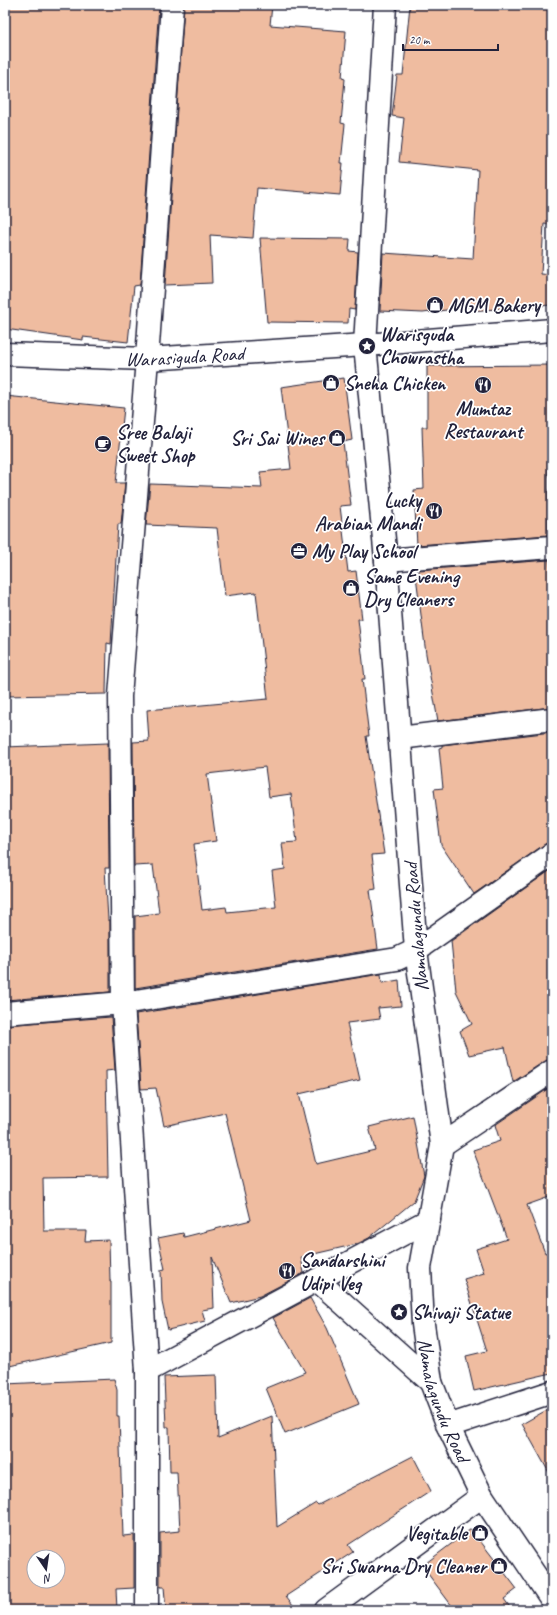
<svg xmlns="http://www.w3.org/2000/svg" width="557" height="1615" viewBox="0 0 557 1615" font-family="Caveat,sans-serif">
	<rect width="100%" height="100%" fill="#fff"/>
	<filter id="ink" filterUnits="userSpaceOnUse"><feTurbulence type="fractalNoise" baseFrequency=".025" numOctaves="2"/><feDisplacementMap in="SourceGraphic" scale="8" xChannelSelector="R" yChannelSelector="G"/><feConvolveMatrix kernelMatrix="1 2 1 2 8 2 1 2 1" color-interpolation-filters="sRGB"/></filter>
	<g filter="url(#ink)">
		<g fill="#efbca0" stroke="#22223b" fill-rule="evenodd">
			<path d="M 5,5 L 159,5 L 140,285 L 134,286 L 128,342 L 83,337 L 83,340 L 5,329 Z"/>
			<path d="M 184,5 L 272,5 L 270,25 L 346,31 L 342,78 L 345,79 L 341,123 L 345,124 L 341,163 L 343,163 L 340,195 L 257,188 L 253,238 L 210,235 L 212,283 L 165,285 Z"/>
			<path d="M 410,5 L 552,5 L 552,225 L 544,224 L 541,274 L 552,275 L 551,305 L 470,311 L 470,307 L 423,313 L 380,311 L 383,253 L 473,259 L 478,170 L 399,162 L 404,118 L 392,116 L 397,75 L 403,75 Z"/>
			<path d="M 260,238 L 350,239 L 349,251 L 358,252 L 355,310 L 349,309 L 348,323 L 267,322 Z"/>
			<path d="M 552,365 L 552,446 L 548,446 L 548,535 L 417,545 L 414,490 L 424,489 L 422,427 L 427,427 L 427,366 Z"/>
			<path d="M 344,378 L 352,440 L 343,442 L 351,505 L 340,506 L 348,572 L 356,571 L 362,619 L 358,619 L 365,679 L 362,679 L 369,736 L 366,736 L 384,854 L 372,855 L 376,889 L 370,890 L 378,949 L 135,988 L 135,916 L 159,913 L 153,865 L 134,866 L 133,742 L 149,741 L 147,710 L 268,699 L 256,592 L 225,596 L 217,528 L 146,525 L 150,484 L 262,488 L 260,472 L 291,469 L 281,387 ZM 265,767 L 269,797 L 291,794 L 297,842 L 282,843 L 285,869 L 272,871 L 276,907 L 227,912 L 226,907 L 202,910 L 194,844 L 216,841 L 207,774 Z"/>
			<path d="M 5,396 L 124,408 L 116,483 L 125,483 L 121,524 L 118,524 L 111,644 L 107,643 L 106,694 L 5,696 Z"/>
			<path d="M 549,560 L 552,579 L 552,707 L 438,721 L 426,654 L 416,576 L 419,576 L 419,570 Z"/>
			<path d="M 552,732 L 552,842 L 545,844 L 474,894 L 441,845 L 434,789 L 443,788 L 439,748 L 442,747 L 442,745 Z"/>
			<path d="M 108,743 L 109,868 L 105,868 L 108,920 L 110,920 L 110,992 L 5,1000 L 5,747 Z"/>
			<path d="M 552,869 L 552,1059 L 545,1061 L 513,1082 L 505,1047 L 469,1055 L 460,1031 L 472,1024 L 456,991 L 451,941 Z"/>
			<path d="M 381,974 L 382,983 L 399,980 L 401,1006 L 378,1008 L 380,1019 L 347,1023 L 360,1080 L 299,1094 L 316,1164 L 375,1150 L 369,1127 L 413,1116 L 424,1176 L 414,1201 L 369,1238 L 357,1244 L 301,1257 L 304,1273 L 260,1296 L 231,1303 L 212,1257 L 214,1308 L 202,1310 L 205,1321 L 168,1330 L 162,1302 L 161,1270 L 165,1269 L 158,1238 L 183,1233 L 184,1237 L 251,1220 L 225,1113 L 164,1126 L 156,1088 L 141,1089 L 136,1014 Z"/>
			<path d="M 111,1017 L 115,1070 L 106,1071 L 108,1177 L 43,1178 L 44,1231 L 86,1231 L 85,1241 L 109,1240 L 110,1281 L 111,1281 L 111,1343 L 5,1367 L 5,1025 Z"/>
			<path d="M 552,1086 L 552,1196 L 527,1205 L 545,1253 L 552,1251 L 552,1373 L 474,1391 L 466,1356 L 487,1351 L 464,1279 L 484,1273 L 476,1249 L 507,1239 L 473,1150 L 500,1141 L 495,1125 Z"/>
			<path d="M 310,1298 L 327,1328 L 359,1404 L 285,1434 L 266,1388 L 305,1372 L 273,1318 Z"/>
			<path d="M 216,1375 L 218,1438 L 272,1416 L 277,1527 L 316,1503 L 318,1505 L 413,1456 L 431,1491 L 348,1545 L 353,1552 L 286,1596 L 297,1610 L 166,1610 L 164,1587 L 160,1587 L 160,1533 L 180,1531 L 177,1472 L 170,1472 L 169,1427 L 166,1427 L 164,1377 Z"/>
			<path d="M 114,1379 L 117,1390 L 117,1416 L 119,1416 L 123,1536 L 134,1535 L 134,1588 L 116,1589 L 117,1610 L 5,1610 L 5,1384 ZM 34,1557 L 58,1557 L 58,1581 L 34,1581 Z"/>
			<path d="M 552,1407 L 552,1478 L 522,1424 Z"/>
			<path d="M 471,1529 L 517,1589 L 504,1599 L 512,1610 L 455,1610 L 422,1566 Z"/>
		</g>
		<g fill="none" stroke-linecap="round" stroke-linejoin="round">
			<g stroke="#22223b" stroke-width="25">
				<g id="minor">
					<path id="s1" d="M 385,5 L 365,345 L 386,560 L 416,950 L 442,1145 L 420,1268 L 423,1324 L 431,1382 L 448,1426 L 482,1496 L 552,1600"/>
					<path id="s2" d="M 5,354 L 147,359 L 365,345 L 552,330"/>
					<path d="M 386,560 L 552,547"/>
					<path d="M 400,738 L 552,719"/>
					<path d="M 5,1013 L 123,1003 L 397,959 L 416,950 L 552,854"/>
					<path d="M 442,1145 L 552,1071"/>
					<path d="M 317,1280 L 431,1382"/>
					<path d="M 147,1371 L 429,1220"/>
					<path d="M 448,1426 L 552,1392"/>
					<path d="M 147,1610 L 147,1371 L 123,1003 L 120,696 L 147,359 L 172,5"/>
					<path d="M 326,1610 L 482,1496"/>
				</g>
			</g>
			<use href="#minor" stroke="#fff" stroke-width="22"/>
		</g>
	</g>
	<defs>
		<g id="shop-disc" transform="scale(0.9)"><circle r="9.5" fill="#22223b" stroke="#fff"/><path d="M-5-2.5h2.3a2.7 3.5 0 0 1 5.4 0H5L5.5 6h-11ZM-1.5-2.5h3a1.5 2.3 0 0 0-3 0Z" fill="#fff"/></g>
		<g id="sight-disc" transform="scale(0.9)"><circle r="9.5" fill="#22223b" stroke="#fff"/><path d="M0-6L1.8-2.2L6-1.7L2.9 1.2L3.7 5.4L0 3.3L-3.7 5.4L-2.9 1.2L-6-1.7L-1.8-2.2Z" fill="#fff"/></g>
		<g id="restaurant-disc" transform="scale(0.9)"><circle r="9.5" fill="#22223b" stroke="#fff"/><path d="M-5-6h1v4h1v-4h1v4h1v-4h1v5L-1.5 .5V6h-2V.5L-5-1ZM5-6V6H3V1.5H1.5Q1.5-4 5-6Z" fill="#fff"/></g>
		<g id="cafe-disc" transform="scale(0.9)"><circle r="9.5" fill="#22223b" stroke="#fff"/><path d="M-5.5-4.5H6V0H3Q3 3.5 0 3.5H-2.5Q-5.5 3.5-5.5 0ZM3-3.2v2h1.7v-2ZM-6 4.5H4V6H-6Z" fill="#fff"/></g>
		<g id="office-disc" transform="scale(0.9)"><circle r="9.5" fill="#22223b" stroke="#fff"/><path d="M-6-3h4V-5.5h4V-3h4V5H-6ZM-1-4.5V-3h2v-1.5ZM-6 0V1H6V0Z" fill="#fff"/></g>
	</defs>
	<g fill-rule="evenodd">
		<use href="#shop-disc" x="435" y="305"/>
		<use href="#sight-disc" x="367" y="346"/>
		<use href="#shop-disc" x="331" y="383"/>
		<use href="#restaurant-disc" x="483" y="385"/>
		<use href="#shop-disc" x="337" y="438"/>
		<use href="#cafe-disc" x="103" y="444"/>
		<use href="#restaurant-disc" x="434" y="511"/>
		<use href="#office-disc" x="299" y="551"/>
		<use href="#shop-disc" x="351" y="588"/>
		<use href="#restaurant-disc" x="287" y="1271"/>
		<use href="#sight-disc" x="399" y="1312"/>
		<use href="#shop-disc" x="480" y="1533"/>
		<use href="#shop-disc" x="499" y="1566"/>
	</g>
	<g text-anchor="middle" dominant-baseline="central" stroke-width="3.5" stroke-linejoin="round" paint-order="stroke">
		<g font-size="20" font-weight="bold" fill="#22223b" stroke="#fff" text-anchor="start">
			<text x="448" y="305">MGM Bakery</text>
			<text x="380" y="334">Warisguda<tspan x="380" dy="23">Chowrastha</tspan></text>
			<text x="344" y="383">Sneha Chicken</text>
			<text x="483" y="408" text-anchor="middle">Mumtaz<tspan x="483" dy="23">Restaurant</tspan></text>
			<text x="116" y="432">Sree Balaji<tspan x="116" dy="23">Sweet Shop</tspan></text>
			<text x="324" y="438" text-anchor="end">Sri Sai Wines</text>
			<text x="421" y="500" text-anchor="end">Lucky<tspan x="421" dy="23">Arabian Mandi</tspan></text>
			<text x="312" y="551">My Play School</text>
			<text x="364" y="576">Same Evening<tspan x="364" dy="23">Dry Cleaners</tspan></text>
			<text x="300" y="1260">Sandarshini<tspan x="300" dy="23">Udipi Veg</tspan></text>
			<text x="412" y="1312">Shivaji Statue</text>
			<text x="467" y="1533" text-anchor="end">Vegitable</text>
			<text x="486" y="1566" text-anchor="end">Sri Swarna Dry Cleaner</text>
		</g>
		<g font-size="20" fill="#22223b" stroke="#fff">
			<text stroke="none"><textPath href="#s2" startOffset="180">Warasiguda Road</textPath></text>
			<text transform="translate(416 927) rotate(-95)">Namalagundu Road</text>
			<text stroke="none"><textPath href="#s1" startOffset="1405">Namalagundu Road</textPath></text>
		</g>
	</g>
	<rect width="557" height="1615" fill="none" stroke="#fff" stroke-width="20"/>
	<rect x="10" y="10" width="537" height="1595" fill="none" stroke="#22223b" stroke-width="1.5" filter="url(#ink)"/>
	<g transform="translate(46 1569) rotate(167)"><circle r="19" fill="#ffffff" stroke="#a7a7b1"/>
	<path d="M0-3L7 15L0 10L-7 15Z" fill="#22223b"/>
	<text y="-6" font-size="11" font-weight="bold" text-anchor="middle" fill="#22223b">N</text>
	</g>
	<path d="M403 44v6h95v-6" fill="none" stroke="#22223b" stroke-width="2"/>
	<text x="409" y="44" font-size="12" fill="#22223b" stroke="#ffffff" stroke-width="3" paint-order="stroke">20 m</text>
</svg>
